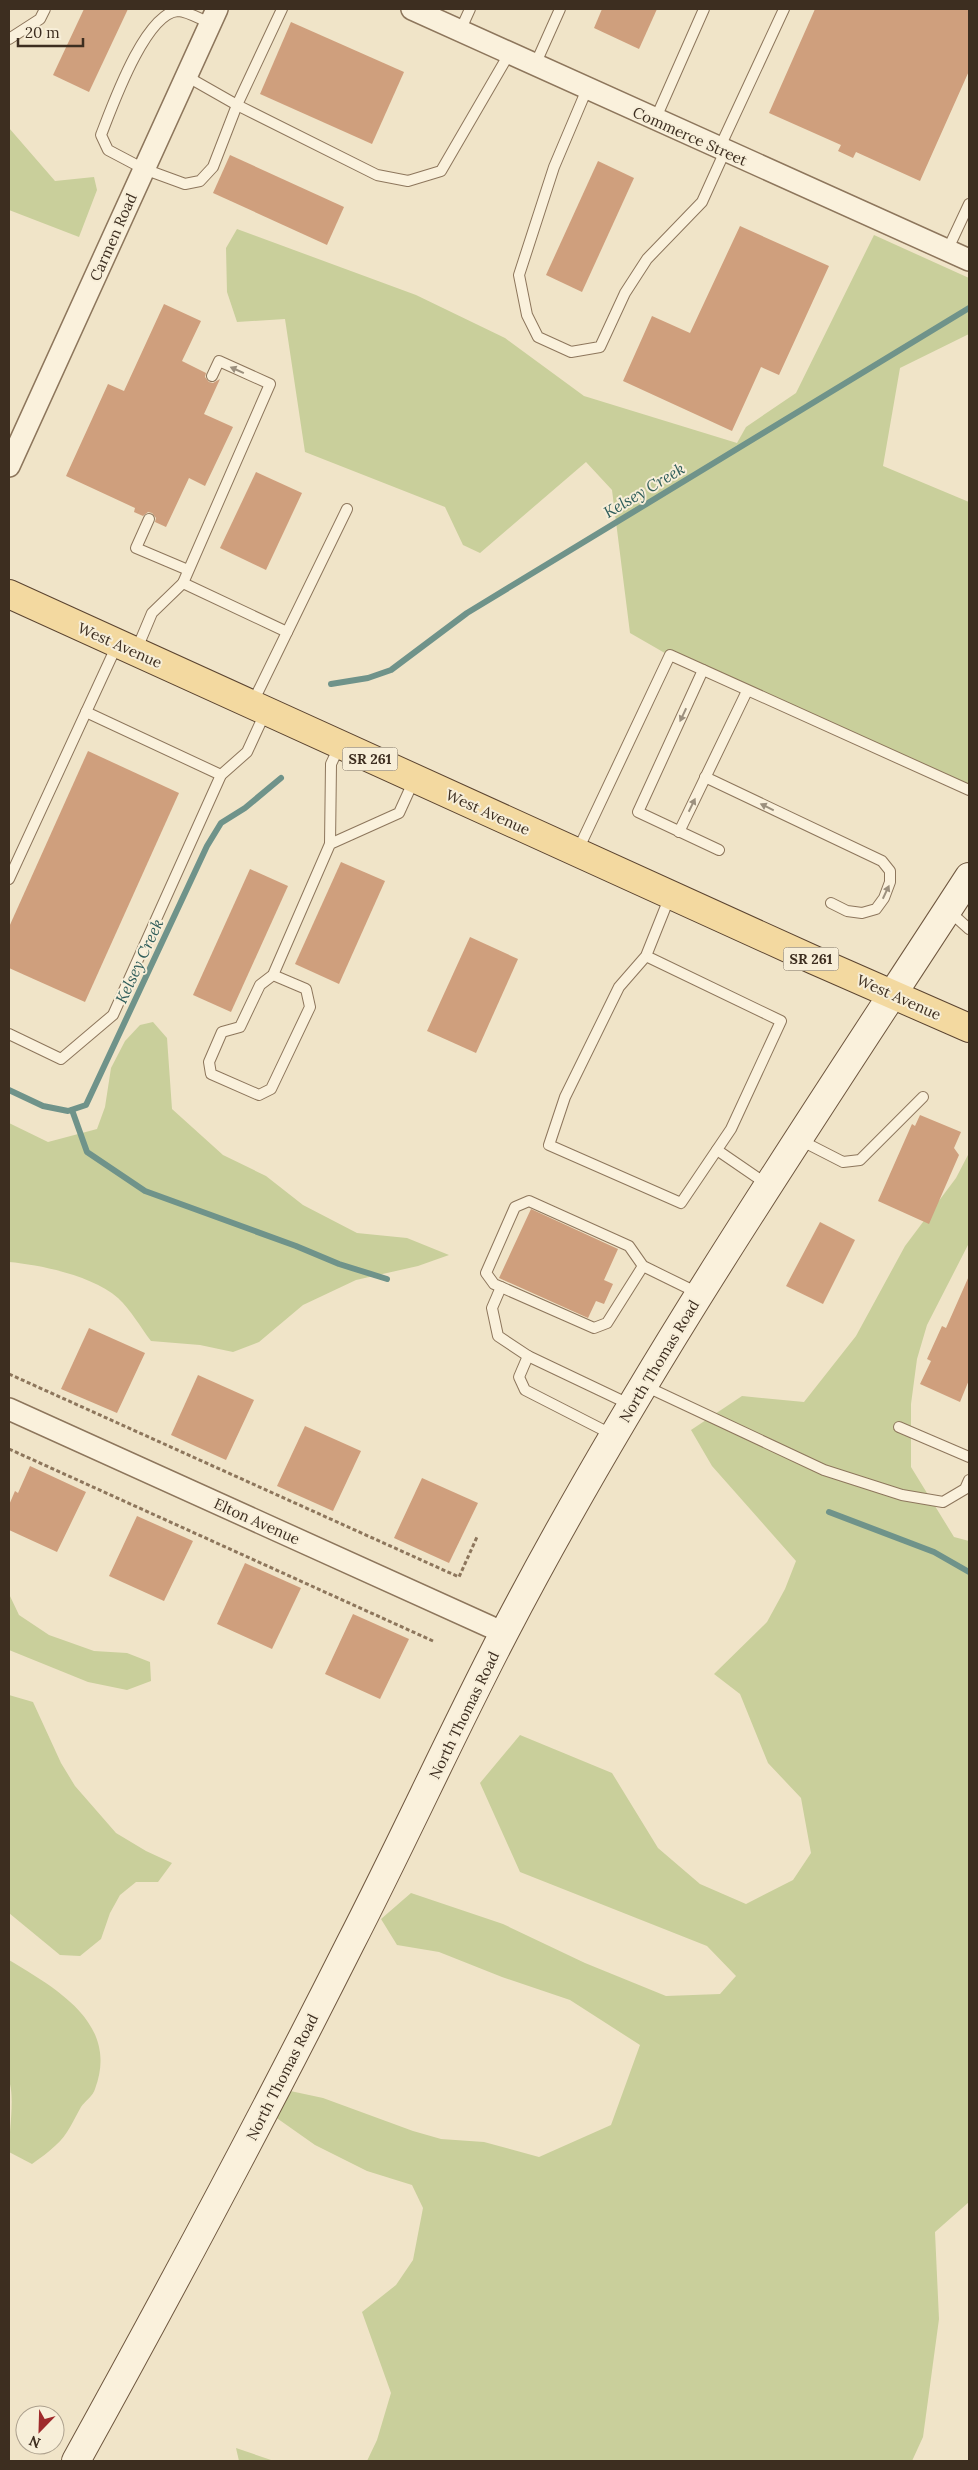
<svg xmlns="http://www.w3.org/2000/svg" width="978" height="2470" viewBox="0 0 978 2470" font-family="Lora,serif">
	<rect width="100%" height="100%" fill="#f0e4c8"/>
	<g fill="#c9cf9b">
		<path d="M 9,128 L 55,181 L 94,177 L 97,190 L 79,237 L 9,210 Z"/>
		<path d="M 237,229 L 416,295 L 505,338 L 584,396 L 737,443 L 746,427 L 796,393 L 874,235 L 969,278 L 969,334 L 900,368 L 883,466 L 969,502 L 969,790 L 670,656 L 630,633 L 612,490 L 586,462 L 480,553 L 463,545 L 445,507 L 305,452 L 285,319 L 237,322 L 227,292 L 226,248 Z"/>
		<path d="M 153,1022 L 167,1038 L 172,1109 L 223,1155 L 266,1176 L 303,1205 L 357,1233 L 407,1238 L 449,1255 L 418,1266 L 356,1280 L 303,1305 L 259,1342 L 233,1352 L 200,1345 L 151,1341 C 141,1328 131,1310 118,1298 C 93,1276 42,1265 9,1262 L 9,1123 L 48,1142 L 97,1129 L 105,1107 L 111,1068 L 125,1041 L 140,1025 Z"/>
		<path d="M 969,1153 L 969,1243 L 927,1325 L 917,1359 L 911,1404 L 911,1467 L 954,1537 L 969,1541 L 969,2202 L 935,2232 L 939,2319 L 923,2437 L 912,2461 L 367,2461 L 377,2440 L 391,2393 L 362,2312 L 396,2285 L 413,2260 L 423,2208 L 412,2185 L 367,2171 L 315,2145 L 271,2114 L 281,2089 L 323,2098 L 413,2131 L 441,2139 L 484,2142 L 539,2157 L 611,2125 L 640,2045 L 570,2000 L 502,1977 L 439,1952 L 397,1945 L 381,1919 L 411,1893 L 503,1924 L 585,1963 L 666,1996 L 720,1994 L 736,1976 L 707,1946 L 520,1872 L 480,1783 L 520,1735 L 612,1773 L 658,1848 L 700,1884 L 746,1904 L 793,1880 L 811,1853 L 801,1798 L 768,1763 L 740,1694 L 714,1674 L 767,1622 L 785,1589 L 796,1561 L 712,1466 L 691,1430 L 742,1396 L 804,1402 L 856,1336 L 905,1246 L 956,1178 Z"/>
		<path d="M 9,1594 L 19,1615 L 49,1635 L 94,1651 L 127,1653 L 150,1662 L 151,1681 L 127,1690 L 88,1682 L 9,1650 Z"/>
		<path d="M 9,1695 L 33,1702 L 61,1763 L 75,1786 L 116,1833 L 146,1851 L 172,1863 L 158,1882 L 136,1882 L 120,1895 L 110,1913 L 101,1939 L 80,1956 L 60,1955 L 9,1913 Z"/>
		<path d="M 9,1960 C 55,1988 120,2023 95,2089 C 93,2096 85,2101 81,2107 C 74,2119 67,2136 56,2145 C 49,2152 40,2158 32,2164 L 9,2152 C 9,2133 15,2096 9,2081 Z"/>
		<path d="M 236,2448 L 274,2461 L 239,2461 Z"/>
	</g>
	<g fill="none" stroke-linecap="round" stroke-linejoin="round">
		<g stroke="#6f938a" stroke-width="6">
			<path d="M 331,684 L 368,678 L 391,670 L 467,613 L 969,308"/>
			<path d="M 9,1090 L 43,1106 L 68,1111 L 86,1105 L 207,846 L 221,823 L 245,808 L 281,778"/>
			<path d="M 72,1110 L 87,1152 L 145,1191 L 296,1246 L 339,1264 L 387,1279"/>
			<path d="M 829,1512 L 934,1552 L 969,1572"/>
		</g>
	</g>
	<g fill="#cf9f7d">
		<path d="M 84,9 L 128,9 L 89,92 L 53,75 Z"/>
		<path d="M 602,9 L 657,9 L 639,49 L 594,28 Z"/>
		<path d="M 815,9 L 969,9 L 969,71 L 920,181 L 856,152 L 853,158 L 838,151 L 841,145 L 769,113 Z"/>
		<path d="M 291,22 L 404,72 L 372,144 L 260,94 Z"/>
		<path d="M 230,155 L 344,207 L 327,245 L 213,193 Z"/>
		<path d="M 598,161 L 634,178 L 582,292 L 546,275 Z"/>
		<path d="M 740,226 L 829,266 L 779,375 L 761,367 L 732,431 L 623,381 L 652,316 L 690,333 Z"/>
		<path d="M 164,304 L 201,321 L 182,361 L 206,373 L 205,377 L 209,382 L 213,383 L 220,379 L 204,414 L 233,427 L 205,486 L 189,478 L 166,527 L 155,522 L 156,518 L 152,513 L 148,512 L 143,516 L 134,512 L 135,508 L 66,476 L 108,384 L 124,391 Z"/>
		<path d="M 256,472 L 302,493 L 266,570 L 220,548 Z"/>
		<path d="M 88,751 L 179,793 L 85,1002 L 9,968 L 9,927 Z"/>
		<path d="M 341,862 L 385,881 L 339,984 L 295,964 Z"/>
		<path d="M 250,869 L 288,886 L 231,1012 L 193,995 Z"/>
		<path d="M 470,937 L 518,959 L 476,1053 L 427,1031 Z"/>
		<path d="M 920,1115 L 961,1132 L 954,1148 L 959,1155 L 929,1224 L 878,1201 L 912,1124 L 915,1126 Z"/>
		<path d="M 531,1209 L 618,1249 L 604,1280 L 613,1284 L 604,1304 L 596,1301 L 588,1318 L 499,1278 Z"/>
		<path d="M 820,1222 L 855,1240 L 823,1304 L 786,1286 Z"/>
		<path d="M 969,1276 L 969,1380 L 960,1402 L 920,1384 L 931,1361 L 927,1359 L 942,1326 L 946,1328 Z"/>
		<path d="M 89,1328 L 145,1353 L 117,1413 L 61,1389 Z"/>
		<path d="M 198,1375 L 254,1400 L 226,1460 L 171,1435 Z"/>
		<path d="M 305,1426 L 361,1451 L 333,1511 L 277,1486 Z"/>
		<path d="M 30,1466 L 86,1492 L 57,1552 L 9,1530 L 9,1505 L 15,1491 L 18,1493 Z"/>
		<path d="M 422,1478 L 478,1503 L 449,1563 L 394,1538 Z"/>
		<path d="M 137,1516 L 193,1541 L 164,1601 L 109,1576 Z"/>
		<path d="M 245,1563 L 301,1588 L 272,1649 L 217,1624 Z"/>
		<path d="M 353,1614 L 409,1639 L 380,1699 L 325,1674 Z"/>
	</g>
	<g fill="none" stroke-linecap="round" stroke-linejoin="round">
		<g stroke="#8d765c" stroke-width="12">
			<g id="lane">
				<path d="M 282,9 L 237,105 L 377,175 L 408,181 L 441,171 L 509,54"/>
				<path d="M 460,31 L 470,9"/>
				<path d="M 9,39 L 40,19 L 45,9"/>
				<path d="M 535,65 L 560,9"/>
				<path d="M 186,76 L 237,105 L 213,167 L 200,181 L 185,184 L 144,169 L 108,150 L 101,135 C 112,107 145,13 178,11 C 187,11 202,20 210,23"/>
				<path d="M 587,89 L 554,167 L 519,275 L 527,315 L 538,337 L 571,352 L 600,347 L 625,293 L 647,259 L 702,202 L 725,151"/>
				<path d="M 655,120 L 704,9"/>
				<path d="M 719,149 L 784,9"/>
				<path d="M 947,251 L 969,204"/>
				<path d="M 149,519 L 136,548 L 188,570"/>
				<path d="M 183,583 L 287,632"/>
				<path d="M 136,651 L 152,613 L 183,583 L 270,384 L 219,361 L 212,376"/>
				<path d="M 703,670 L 638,812 L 719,850"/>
				<path d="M 252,704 L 347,509"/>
				<path d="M 86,712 L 221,775"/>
				<path d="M 705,777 L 882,861 L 890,871 L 890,882 L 884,898 L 876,909 L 862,913 L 847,911 L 831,903"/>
				<path d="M 679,832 L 747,691"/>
				<path d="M 330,844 L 331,764 L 340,745"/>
				<path d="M 577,852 L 670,655 L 969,790"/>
				<path d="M 9,879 L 117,645"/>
				<path d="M 949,911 L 969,929"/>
				<path d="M 646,956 L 781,1021 L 731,1129 L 681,1203 L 549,1145 L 565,1097 L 619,987 L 646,956 L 670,896"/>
				<path d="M 273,975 L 260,985 L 240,1027 L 222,1032 L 209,1062 L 211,1074 L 259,1095 L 271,1089 L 310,1007 L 306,989 L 273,975 L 330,844 L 399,813 L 414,780"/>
				<path d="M 9,1034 L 61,1059 L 113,1015 L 221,775 L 247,752 L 265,713"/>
				<path d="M 800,1140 L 843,1162 L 860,1160 L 923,1097"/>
				<path d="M 717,1150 L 768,1185"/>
				<path d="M 643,1266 L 607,1323 L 594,1328 L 494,1284 L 486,1273 L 515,1207 L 529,1201 L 629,1246 L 643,1266 L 698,1293"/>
				<path d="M 501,1287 L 492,1308 L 498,1336 L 528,1356"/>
				<path d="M 645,1386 L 824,1470 L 902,1495 L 943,1502 L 965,1489 L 969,1480"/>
				<path d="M 899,1427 L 969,1457"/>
				<path d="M 613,1435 L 525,1390 L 519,1377 L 528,1356 L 631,1405"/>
			</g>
		</g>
		<g stroke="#8d765c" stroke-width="24">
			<g id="street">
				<path d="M 412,9 L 969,260"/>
				<path d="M 9,466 L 217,9"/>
				<path d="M 9,1409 L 504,1633"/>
			</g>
		</g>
		<g stroke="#6f573f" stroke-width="30">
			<path id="secondary" d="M 76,2461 C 170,2291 262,2119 350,1944 C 403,1841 451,1735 504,1633 C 641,1370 808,1125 969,877"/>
		</g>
		<g stroke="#5b4430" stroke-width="30">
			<path id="primary" d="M 9,594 L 814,960 L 969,1028"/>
		</g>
		<g stroke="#8d765c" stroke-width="3" stroke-dasharray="4 2.5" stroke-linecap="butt">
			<path d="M 9,1374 L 459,1577 L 477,1537"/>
			<path d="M 9,1449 L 433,1641"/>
		</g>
		<use href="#lane" stroke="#faf1dc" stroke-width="10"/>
		<use href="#street" stroke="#faf1dc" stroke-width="21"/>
		<use href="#secondary" stroke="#faf1dc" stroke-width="28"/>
		<use href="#primary" stroke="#f3d9a0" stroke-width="28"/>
	</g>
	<defs><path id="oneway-solid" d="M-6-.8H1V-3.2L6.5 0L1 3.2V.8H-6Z" transform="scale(1.25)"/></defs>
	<g fill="#9c907e">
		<use href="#oneway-solid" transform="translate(237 370) rotate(-156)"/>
		<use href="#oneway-solid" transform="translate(683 715) rotate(115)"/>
		<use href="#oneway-solid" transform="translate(692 805) rotate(-64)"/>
		<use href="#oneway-solid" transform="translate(767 807) rotate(-154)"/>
		<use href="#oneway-solid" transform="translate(886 892) rotate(-65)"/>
	</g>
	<g text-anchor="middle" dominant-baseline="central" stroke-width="4" stroke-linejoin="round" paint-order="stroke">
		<g fill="#f7eed8" stroke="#756857" stroke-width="1">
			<rect x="342.5" y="747.5" width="55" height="23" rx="4"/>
			<rect x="783.5" y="947.5" width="55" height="23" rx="4"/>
		</g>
		<g font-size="14" font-weight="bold" fill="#3d2e20">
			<text x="370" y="759">SR 261</text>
			<text x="811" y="959">SR 261</text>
		</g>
		<g font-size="15" fill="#3d2e20" stroke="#f7eed8">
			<text transform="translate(690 136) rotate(24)">Commerce Street</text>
			<text transform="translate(113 237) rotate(-66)">Carmen Road</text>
			<text transform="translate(120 645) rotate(24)">West Avenue</text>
			<text transform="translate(488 812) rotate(24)">West Avenue</text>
			<text transform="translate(899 997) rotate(24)">West Avenue</text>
			<text transform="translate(659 1361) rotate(-59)">North Thomas Road</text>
			<text transform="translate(257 1521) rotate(24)">Elton Avenue</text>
			<text transform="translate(464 1715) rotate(-64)">North Thomas Road</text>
			<text transform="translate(282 2077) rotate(-63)">North Thomas Road</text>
		</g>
		<g font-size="16" font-style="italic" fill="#2f5d5a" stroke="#f7eed8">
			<text transform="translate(644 490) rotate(-31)">Kelsey Creek</text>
			<text transform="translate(139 961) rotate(-65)">Kelsey Creek</text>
		</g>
	</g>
	<rect width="978" height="2470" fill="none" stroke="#3d2e20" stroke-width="20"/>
	<g transform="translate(40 2430) rotate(203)"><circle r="24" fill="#f7eed8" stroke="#ada18e"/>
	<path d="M0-4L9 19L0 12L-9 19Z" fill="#9e2a2b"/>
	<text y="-8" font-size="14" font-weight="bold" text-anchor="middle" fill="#3d2e20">N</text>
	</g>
	<path d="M18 38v8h65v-8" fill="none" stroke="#3d2e20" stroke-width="2.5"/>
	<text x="25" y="38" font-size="15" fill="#3d2e20" stroke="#f7eed8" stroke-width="4" paint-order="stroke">20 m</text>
</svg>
